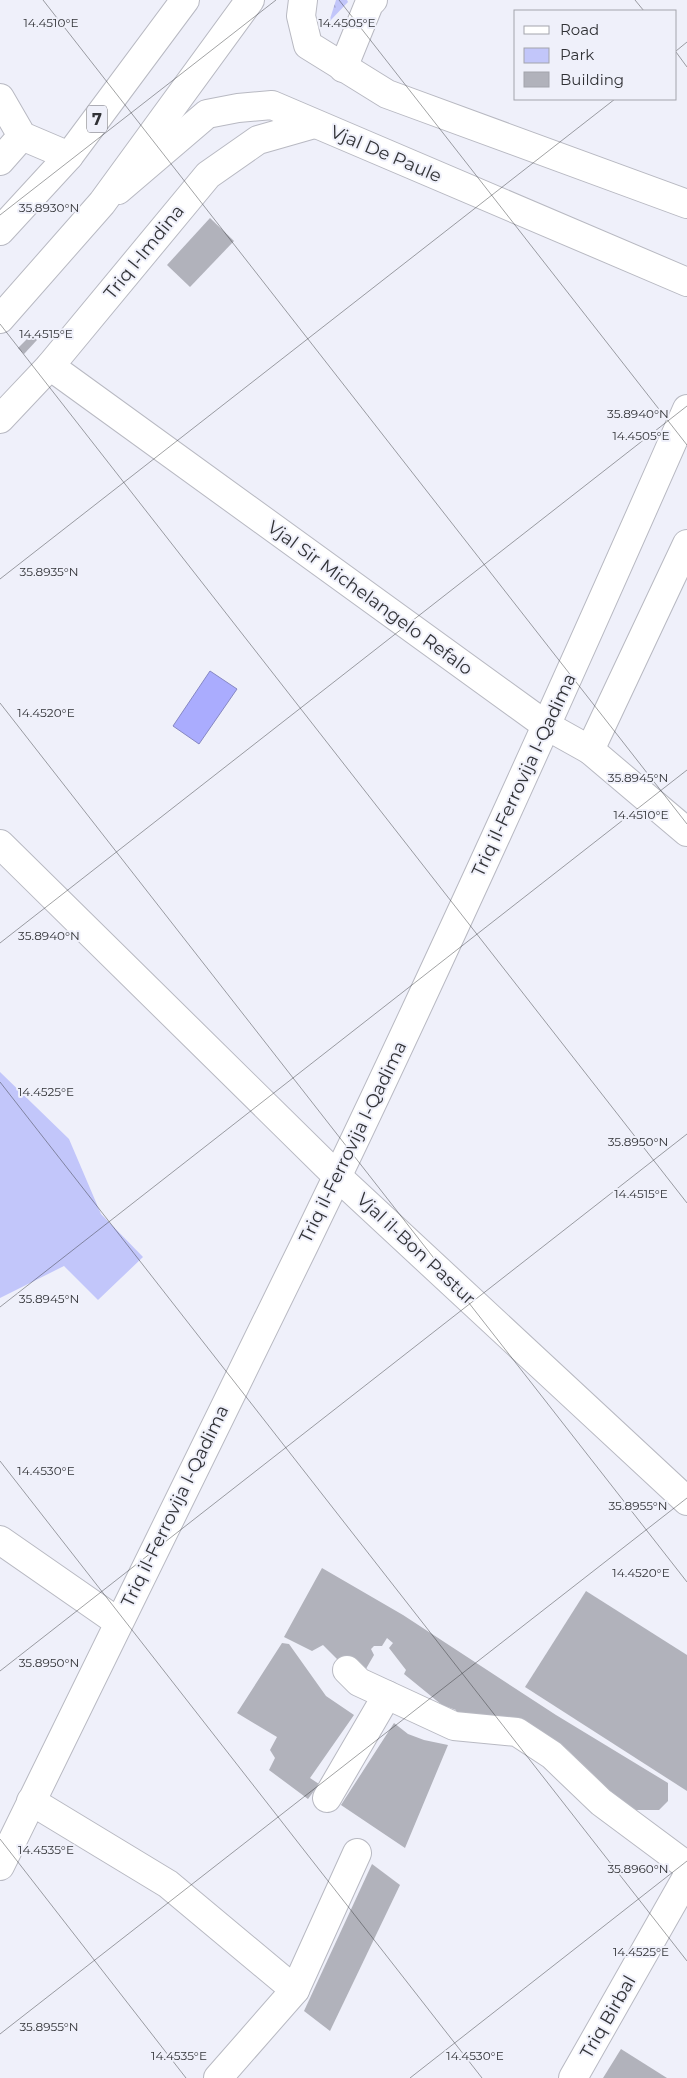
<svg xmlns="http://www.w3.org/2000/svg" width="687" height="2078" viewBox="0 0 687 2078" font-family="Montserrat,sans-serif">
	<defs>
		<pattern id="park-crowns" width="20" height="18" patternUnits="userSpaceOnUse" patternTransform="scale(1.25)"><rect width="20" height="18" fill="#c2c6fa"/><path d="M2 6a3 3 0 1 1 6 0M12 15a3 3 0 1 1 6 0" fill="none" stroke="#9ea1cb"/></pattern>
	</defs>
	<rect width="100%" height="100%" fill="#eff0fa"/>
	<path fill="#c2c6fa" d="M 0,1072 L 69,1139 L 101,1214 L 143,1257 L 98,1300 L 64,1266 L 0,1298 Z"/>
	<path fill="url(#park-crowns)" d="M 336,0 L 347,0 L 348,2 L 329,22 Z"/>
	<path fill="#aaacfe" stroke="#8687c2" d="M 210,671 L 237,689 L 199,744 L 173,726 Z"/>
	<g fill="#b1b2bb">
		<path d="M 210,218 L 234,241 L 190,287 L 167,265 Z"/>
		<path d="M 31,335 L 37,340 L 24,354 L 18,348 Z"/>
		<path d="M 322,1568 L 403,1615 L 556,1715 L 668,1783 L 668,1801 L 659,1810 L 635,1810 L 615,1796 L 568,1750 L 539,1736 L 456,1718 L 456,1710 L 442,1705 L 404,1674 L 406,1670 L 389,1648 L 393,1643 L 387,1638 L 382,1646 L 374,1646 L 371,1649 L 374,1655 L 363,1674 L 344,1666 L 323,1645 L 312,1651 L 284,1637 Z"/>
		<path d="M 586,1591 L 687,1655 L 687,1791 L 525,1687 Z"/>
		<path d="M 282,1643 L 289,1644 L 326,1696 L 354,1715 L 310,1778 L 319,1784 L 308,1799 L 269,1770 L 275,1758 L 270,1750 L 277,1737 L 237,1713 Z"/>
		<path d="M 394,1723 L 408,1734 L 424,1740 L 448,1745 L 405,1848 L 341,1805 Z"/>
		<path d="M 372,1864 L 400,1885 L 330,2031 L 304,2011 Z"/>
		<path d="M 621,2049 L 667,2078 L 603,2078 Z"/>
	</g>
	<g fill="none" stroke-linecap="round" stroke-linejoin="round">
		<g stroke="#b8b9c2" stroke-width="30">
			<g id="minor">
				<path d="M 343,68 L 369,4 L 373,0"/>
				<path d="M 0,98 L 22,136 L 69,156"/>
				<path d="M 0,161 L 22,136"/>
				<path d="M 50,366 L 547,726 L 590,750 L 687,832"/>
				<path d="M 0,419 L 50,366 L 208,175 L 258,140 L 314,124"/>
				<path d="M 590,750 L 687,544"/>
				<path d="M 0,844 L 337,1176 L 687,1501"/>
				<path d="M 0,1540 L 118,1622"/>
				<path d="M 347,1670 L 359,1682 L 454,1726 L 517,1732 L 552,1755 L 601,1802 L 687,1866"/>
				<path d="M 327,1798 L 387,1695"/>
				<path d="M 31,1801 L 168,1884 L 295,1990"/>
				<path d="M 0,1866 C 112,1635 227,1406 338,1175 C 459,922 574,666 687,409"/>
				<path d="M 218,2078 L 295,1990 L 357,1853"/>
			</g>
		</g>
		<g stroke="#b8b9c2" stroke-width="30">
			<g id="major">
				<path d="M 303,0 L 301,16 L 308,45 L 387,94 L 687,204"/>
				<path d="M 118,190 L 207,114 L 238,108 L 272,105 L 687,282"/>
				<path d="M 573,2078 L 687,1877"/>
			</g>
		</g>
		<g stroke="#b8b9c2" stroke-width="30">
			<g id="highway">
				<path d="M 0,231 L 69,156 L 185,0"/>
				<path d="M 0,319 L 102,203 L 250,0"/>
			</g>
		</g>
		<use href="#minor" stroke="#fff" stroke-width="28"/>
		<use href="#major" stroke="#fff" stroke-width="28"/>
		<use href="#highway" stroke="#fff" stroke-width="28"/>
	</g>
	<path fill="none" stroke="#313236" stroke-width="1" stroke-opacity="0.45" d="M 43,0 L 687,824M 339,0 L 687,445M 635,0 L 644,11M 676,51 L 687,42M 676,52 L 687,67M 0,215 L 276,0M 0,324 L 687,1203M 0,579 L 615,99M 0,703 L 687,1582M 0,943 L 687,406M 0,1082 L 687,1961M 0,1307 L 687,770M 0,1461 L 482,2078M 0,1671 L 687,1134M 0,1839 L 186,2078M 0,2034 L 687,1498M 410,2078 L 687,1861"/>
	<g text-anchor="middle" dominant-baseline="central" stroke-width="4" stroke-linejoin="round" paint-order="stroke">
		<rect fill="#eff0fa" stroke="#6a6b71" stroke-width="1" x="87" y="105.5" width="20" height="27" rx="4"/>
		<g font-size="16" font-weight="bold" fill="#313236">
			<text x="97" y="119">7</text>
		</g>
		<g font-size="18" fill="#313236" stroke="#eff0fa">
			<text transform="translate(386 154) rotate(23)">Vjal De Paule</text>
			<text transform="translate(144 252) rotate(-51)">Triq l-Imdina</text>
			<text transform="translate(370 598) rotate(36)">Vjal Sir Michelangelo Refalo</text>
			<text transform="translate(524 775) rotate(-65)">Triq il-Ferrovija l-Qadima</text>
			<text transform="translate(353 1142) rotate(-64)">Triq il-Ferrovija l-Qadima</text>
			<text transform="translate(416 1249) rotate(43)">Vjal il-Bon Pastur</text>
			<text transform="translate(175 1506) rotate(-64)">Triq il-Ferrovija l-Qadima</text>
			<text transform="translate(608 2017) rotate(-60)">Triq Birbal</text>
		</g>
	</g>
	<g font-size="12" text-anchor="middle" fill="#313236" stroke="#eff0fa" stroke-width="4" stroke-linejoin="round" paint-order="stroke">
		<text x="51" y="27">14.4510°E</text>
		<text x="347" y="27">14.4505°E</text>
		<text x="49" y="212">35.8930°N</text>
		<text x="46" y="338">14.4515°E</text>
		<text x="638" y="418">35.8940°N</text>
		<text x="641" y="440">14.4505°E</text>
		<text x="49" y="576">35.8935°N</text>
		<text x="46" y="717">14.4520°E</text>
		<text x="638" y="782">35.8945°N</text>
		<text x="641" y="819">14.4510°E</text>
		<text x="49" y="940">35.8940°N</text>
		<text x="46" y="1096">14.4525°E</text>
		<text x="638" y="1146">35.8950°N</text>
		<text x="641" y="1198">14.4515°E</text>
		<text x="49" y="1303">35.8945°N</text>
		<text x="46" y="1475">14.4530°E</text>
		<text x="638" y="1510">35.8955°N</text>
		<text x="641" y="1577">14.4520°E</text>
		<text x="49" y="1667">35.8950°N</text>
		<text x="46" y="1854">14.4535°E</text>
		<text x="638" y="1873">35.8960°N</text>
		<text x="641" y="1956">14.4525°E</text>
		<text x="49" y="2031">35.8955°N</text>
		<text x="179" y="2060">14.4535°E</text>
		<text x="475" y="2060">14.4530°E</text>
	</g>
	<rect x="514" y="10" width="162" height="90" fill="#eff0fa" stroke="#a3a4ac"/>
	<rect x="524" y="26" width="25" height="8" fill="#ffffff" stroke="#a3a4ac"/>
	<text x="560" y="35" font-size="15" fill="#313236">Road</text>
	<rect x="524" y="48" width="25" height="15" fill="#c2c6fa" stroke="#a3a4ac"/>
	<text x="560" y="60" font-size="15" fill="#313236">Park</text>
	<rect x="524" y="72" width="25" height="15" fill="#b1b2bb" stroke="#a3a4ac"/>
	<text x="560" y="85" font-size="15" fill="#313236">Building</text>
</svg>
